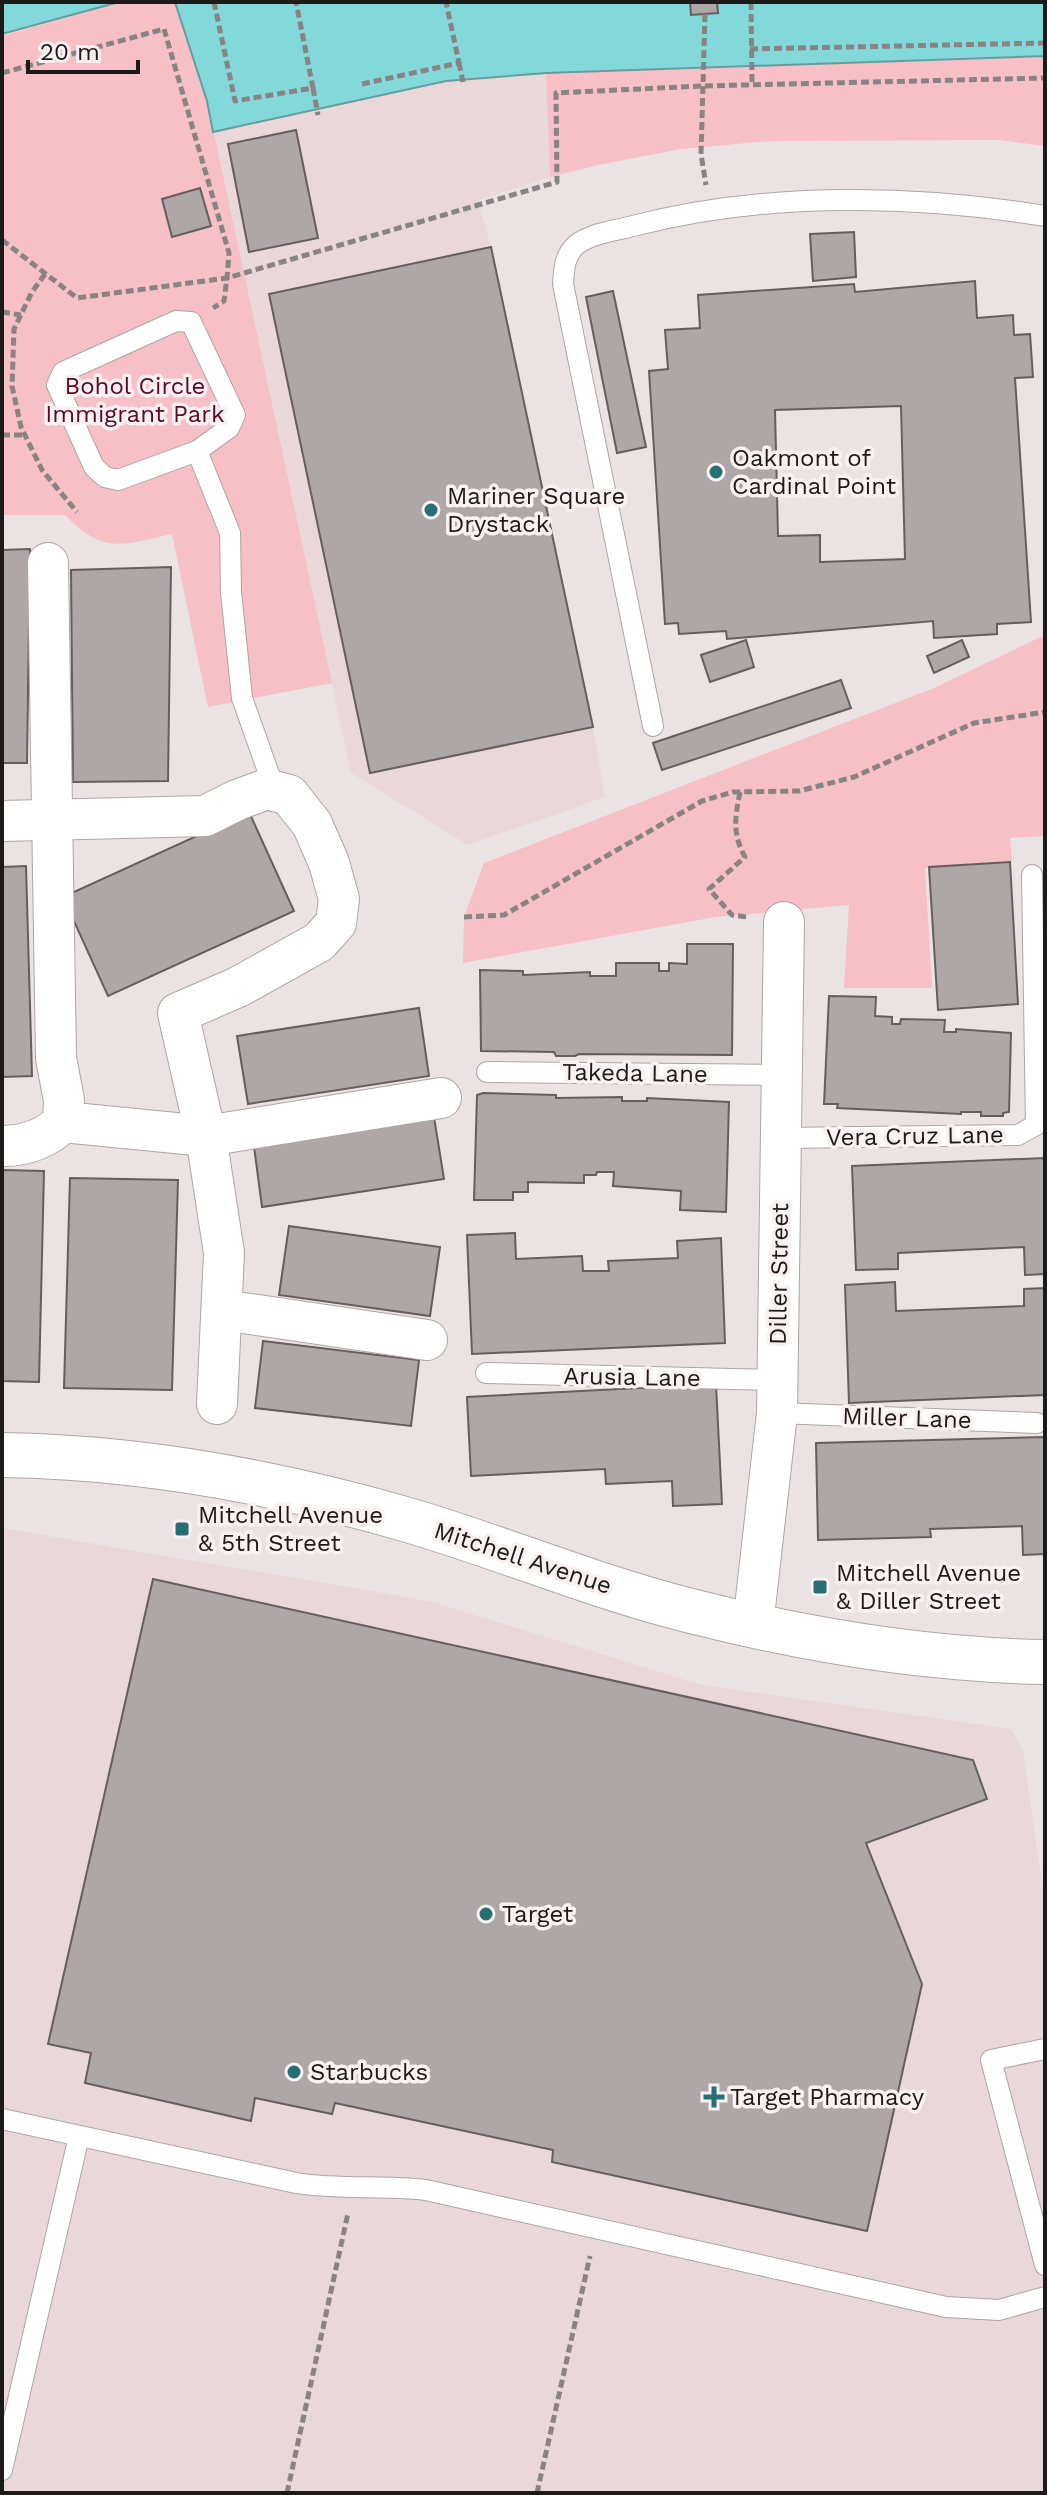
<svg xmlns="http://www.w3.org/2000/svg" width="1047" height="2495" viewBox="0 0 1047 2495" font-family="'Work Sans',sans-serif">
	<rect width="100%" height="100%" fill="#ebe3e3"/>
	<g fill="#e9d7d9">
		<path d="M 546,73 L 550,177 L 478,200 L 491,247 L 593,727 L 605,797 L 468,845 L 351,773 L 213,132 L 446,81 Z"/>
		<path d="M 2,1528 L 429,1601 L 702,1685 L 1011,1729 L 1023,1751 L 1045,1904 L 1045,2493 L 2,2493 Z"/>
	</g>
	<g fill="#f7bfc6">
		<path d="M 121,2 L 175,2 L 207,101 L 332,683 L 208,707 L 172,534 C 122,545 104,555 65,515 L 2,515 L 2,36 Z"/>
		<path d="M 1045,56 L 1045,146 L 999,140 L 771,141 L 681,149 L 598,165 L 550,177 L 546,73 Z"/>
		<path d="M 1045,635 L 1045,836 L 1010,838 L 1012,861 L 925,868 L 932,988 L 844,988 L 849,905 L 716,917 L 463,963 L 464,917 L 484,863 L 934,688 Z"/>
	</g>
	<g fill="#83d8da" stroke="#649fa0" stroke-width="2">
		<path d="M 2,2 L 119,2 L 2,34 Z"/>
		<path d="M 175,2 L 1045,2 L 1045,56 L 546,73 L 446,81 L 213,132 L 207,101 Z"/>
	</g>
	<g fill="#aea6a7" stroke="#655e5f" stroke-width="2" fill-rule="evenodd">
		<path d="M 690,2 L 717,2 L 718,13 L 691,15 Z"/>
		<path d="M 296,130 L 318,238 L 249,252 L 228,144 Z"/>
		<path d="M 200,188 L 211,226 L 172,237 L 162,199 Z"/>
		<path d="M 854,232 L 856,277 L 813,281 L 810,234 Z"/>
		<path d="M 491,247 L 593,727 L 370,773 L 269,294 Z"/>
		<path d="M 975,281 L 977,318 L 1013,315 L 1014,335 L 1030,334 L 1033,377 L 1015,378 L 1031,622 L 997,624 L 997,634 L 934,638 L 933,621 L 727,639 L 726,631 L 679,634 L 678,623 L 665,624 L 649,371 L 668,369 L 665,330 L 700,328 L 698,295 L 854,284 L 855,292 ZM 901,406 L 905,559 L 820,562 L 820,535 L 778,536 L 775,410 Z"/>
		<path d="M 613,291 L 646,447 L 617,453 L 586,297 Z"/>
		<path d="M 30,549 L 27,763 L 2,763 L 2,550 Z"/>
		<path d="M 171,567 L 168,781 L 73,782 L 71,570 Z"/>
		<path d="M 746,640 L 754,667 L 710,682 L 701,655 Z"/>
		<path d="M 962,640 L 969,657 L 934,673 L 927,656 Z"/>
		<path d="M 841,680 L 851,708 L 662,770 L 653,743 Z"/>
		<path d="M 249,812 L 294,911 L 108,996 L 63,897 Z"/>
		<path d="M 1010,862 L 1018,1004 L 938,1010 L 929,867 Z"/>
		<path d="M 26,866 L 32,1076 L 2,1077 L 2,867 Z"/>
		<path d="M 687,944 L 733,944 L 732,1055 L 579,1054 L 575,1056 L 556,1056 L 554,1052 L 481,1051 L 480,970 L 523,971 L 523,975 L 590,972 L 590,976 L 616,976 L 616,963 L 659,963 L 659,971 L 669,971 L 669,963 L 687,964 Z"/>
		<path d="M 829,996 L 876,997 L 875,1016 L 892,1017 L 892,1024 L 900,1024 L 901,1019 L 945,1020 L 944,1032 L 956,1032 L 956,1029 L 1011,1033 L 1009,1112 L 1003,1113 L 1003,1116 L 981,1116 L 981,1112 L 961,1112 L 961,1114 L 837,1108 L 838,1104 L 824,1104 Z"/>
		<path d="M 419,1008 L 429,1076 L 248,1104 L 237,1036 Z"/>
		<path d="M 483,1093 L 556,1095 L 556,1098 L 622,1097 L 622,1101 L 647,1101 L 647,1098 L 729,1102 L 726,1212 L 680,1210 L 681,1191 L 613,1186 L 614,1172 L 597,1172 L 596,1175 L 584,1175 L 584,1183 L 528,1182 L 528,1192 L 513,1192 L 513,1200 L 474,1200 L 477,1095 Z"/>
		<path d="M 433,1111 L 444,1179 L 262,1207 L 253,1139 Z"/>
		<path d="M 1045,1158 L 1045,1274 L 1025,1275 L 1024,1247 L 898,1253 L 898,1269 L 856,1270 L 852,1166 Z"/>
		<path d="M 2,1170 L 44,1171 L 39,1382 L 2,1381 Z"/>
		<path d="M 70,1178 L 178,1180 L 172,1390 L 64,1388 Z"/>
		<path d="M 289,1226 L 440,1247 L 430,1316 L 279,1295 Z"/>
		<path d="M 515,1233 L 516,1259 L 582,1256 L 583,1271 L 609,1271 L 608,1261 L 678,1258 L 677,1241 L 721,1238 L 725,1343 L 472,1354 L 467,1235 Z"/>
		<path d="M 895,1282 L 896,1311 L 1024,1306 L 1024,1289 L 1045,1288 L 1045,1395 L 849,1403 L 845,1285 Z"/>
		<path d="M 263,1341 L 419,1360 L 411,1426 L 255,1408 Z"/>
		<path d="M 716,1384 L 722,1504 L 673,1506 L 672,1481 L 606,1484 L 605,1469 L 471,1476 L 467,1397 Z"/>
		<path d="M 1045,1437 L 1045,1554 L 1023,1555 L 1022,1526 L 930,1529 L 931,1537 L 818,1540 L 816,1443 Z"/>
		<path d="M 153,1579 L 973,1760 L 987,1799 L 866,1843 L 922,1984 L 867,2231 L 552,2162 L 553,2150 L 335,2103 L 332,2114 L 255,2098 L 251,2121 L 85,2083 L 91,2053 L 48,2044 Z"/>
	</g>
	<g fill="none" stroke-linecap="round" stroke-linejoin="round">
		<g stroke="#ada5a6" stroke-width="22">
			<g id="lane">
				<path d="M 197,451 L 118,480 L 105,477 L 94,467 L 57,385 L 63,372 L 176,321 L 191,322 L 235,415 L 229,428 L 197,451 L 230,533 L 231,592 L 242,698 L 275,791"/>
				<path d="M 653,726 L 563,284 C 564,270 564,256 576,245 C 591,233 615,231 633,226 C 764,192 912,194 1045,216"/>
				<path d="M 487,1072 L 782,1075"/>
				<path d="M 781,1138 L 1018,1135 L 1036,1125 L 1032,875"/>
				<path d="M 486,1373 L 777,1380"/>
				<path d="M 777,1413 L 1037,1423"/>
				<path d="M 1045,2049 L 991,2060 L 1045,2265"/>
				<path d="M 2,2119 L 296,2183 C 339,2190 383,2185 426,2190 L 946,2307 L 999,2310 L 1045,2297"/>
				<path d="M 2,2470 L 79,2136"/>
			</g>
		</g>
		<g stroke="#ada5a6" stroke-width="42">
			<g id="street">
				<path d="M 48,563 L 56,1058 L 64,1100 L 63,1122"/>
				<path d="M 2,821 L 205,816 L 237,800 L 267,789 L 289,795 L 312,824 L 329,863 L 339,899 L 336,923 L 319,942 L 238,987 L 178,1013 L 206,1136 L 63,1122 C 46,1139 26,1146 2,1146"/>
				<path d="M 223,1310 L 427,1340"/>
				<path d="M 217,1404 L 224,1253 L 206,1136 L 441,1098"/>
				<path d="M 753,1625 L 777,1413 L 784,922"/>
			</g>
		</g>
		<g stroke="#ada5a6" stroke-width="46">
			<path id="secondary" d="M 2,1455 C 139,1457 277,1482 408,1520 C 503,1548 595,1587 691,1611 C 806,1640 927,1660 1045,1662"/>
		</g>
		<g stroke="#898383" stroke-width="5" stroke-dasharray="8 4" stroke-linecap="butt">
			<path d="M 214,2 L 235,101 L 313,88 L 296,2"/>
			<path d="M 535,2 L 535,4"/>
			<path d="M 751,2 L 752,85"/>
			<path d="M 705,14 L 701,154 L 706,185"/>
			<path d="M 750,49 L 1045,43"/>
			<path d="M 459,63 L 463,82"/>
			<path d="M 2,73 L 164,29 L 229,253 L 227,278 L 557,182 L 556,93 L 701,86 L 1045,78"/>
			<path d="M 362,84 L 459,63 L 446,2"/>
			<path d="M 313,88 L 318,115"/>
			<path d="M 2,240 L 77,298 L 227,278 L 224,301 L 213,308"/>
			<path d="M 45,274 L 32,292 L 14,329 L 12,386 L 21,427 L 42,470 L 77,512"/>
			<path d="M 2,312 L 21,315"/>
			<path d="M 2,435 L 25,435"/>
			<path d="M 740,792 C 735,818 732,833 745,857 L 709,889 L 732,915 L 747,917"/>
			<path d="M 464,917 L 504,915 L 702,801 L 733,792 L 799,791 L 854,777 L 974,723 L 1045,712"/>
			<path d="M 287,2493 L 348,2213"/>
			<path d="M 537,2493 L 590,2256"/>
		</g>
		<use href="#lane" stroke="#fff" stroke-width="20"/>
		<use href="#street" stroke="#fff" stroke-width="40"/>
		<use href="#secondary" stroke="#fff" stroke-width="44"/>
	</g>
	<g fill="#257072" stroke="#f8f0f1" stroke-width="3">
		<circle cx="716" cy="472" r="8"/>
		<circle cx="431" cy="510" r="8"/>
		<rect x="174" y="1521" width="16" height="16" rx="4"/>
		<rect x="812" y="1579" width="16" height="16" rx="4"/>
		<circle cx="486" cy="1914" r="8"/>
		<circle cx="294" cy="2072" r="8"/>
		<path d="M710 2085h8v8h8v8h-8v8h-8v-8h-8v-8h8z"/>
	</g>
	<g text-anchor="middle" dominant-baseline="central" stroke-width="7" stroke-linejoin="round" paint-order="stroke">
		<g font-size="24" fill="#5a0922" stroke="#f8f0f1">
			<text x="135" y="386">Bohol Circle<tspan x="135" dy="28">Immigrant Park</tspan></text>
		</g>
		<g font-size="24" fill="#1d1a1a" stroke="#f8f0f1" text-anchor="start">
			<text x="732" y="458">Oakmont of<tspan x="732" dy="28">Cardinal Point</tspan></text>
			<text x="447" y="496">Mariner Square<tspan x="447" dy="28">Drystack</tspan></text>
			<text x="198" y="1515">Mitchell Avenue<tspan x="198" dy="28">&amp; 5th Street</tspan></text>
			<text x="836" y="1573">Mitchell Avenue<tspan x="836" dy="28">&amp; Diller Street</tspan></text>
			<text x="502" y="1914">Target</text>
			<text x="310" y="2072">Starbucks</text>
			<text x="730" y="2097">Target Pharmacy</text>
		</g>
		<g font-size="24" fill="#1d1a1a" stroke="#f8f0f1">
			<text transform="translate(635 1073) rotate(1)">Takeda Lane</text>
			<text transform="translate(915 1136) rotate(-1)">Vera Cruz Lane</text>
			<text transform="translate(779 1274) rotate(-89)">Diller Street</text>
			<text transform="translate(632 1377) rotate(1)">Arusia Lane</text>
			<text transform="translate(907 1418) rotate(2)">Miller Lane</text>
			<text transform="translate(523 1558) rotate(18)">Mitchell Avenue</text>
		</g>
	</g>
	<rect width="1047" height="2495" fill="none" stroke="#1d1a1a" stroke-width="8"/>
	<path d="M28 60v12h110v-12" fill="none" stroke="#1d1a1a" stroke-width="4"/>
	<text x="40" y="60" font-size="24" fill="#1d1a1a" stroke="#f8f0f1" stroke-width="6" paint-order="stroke">20 m</text>
</svg>
